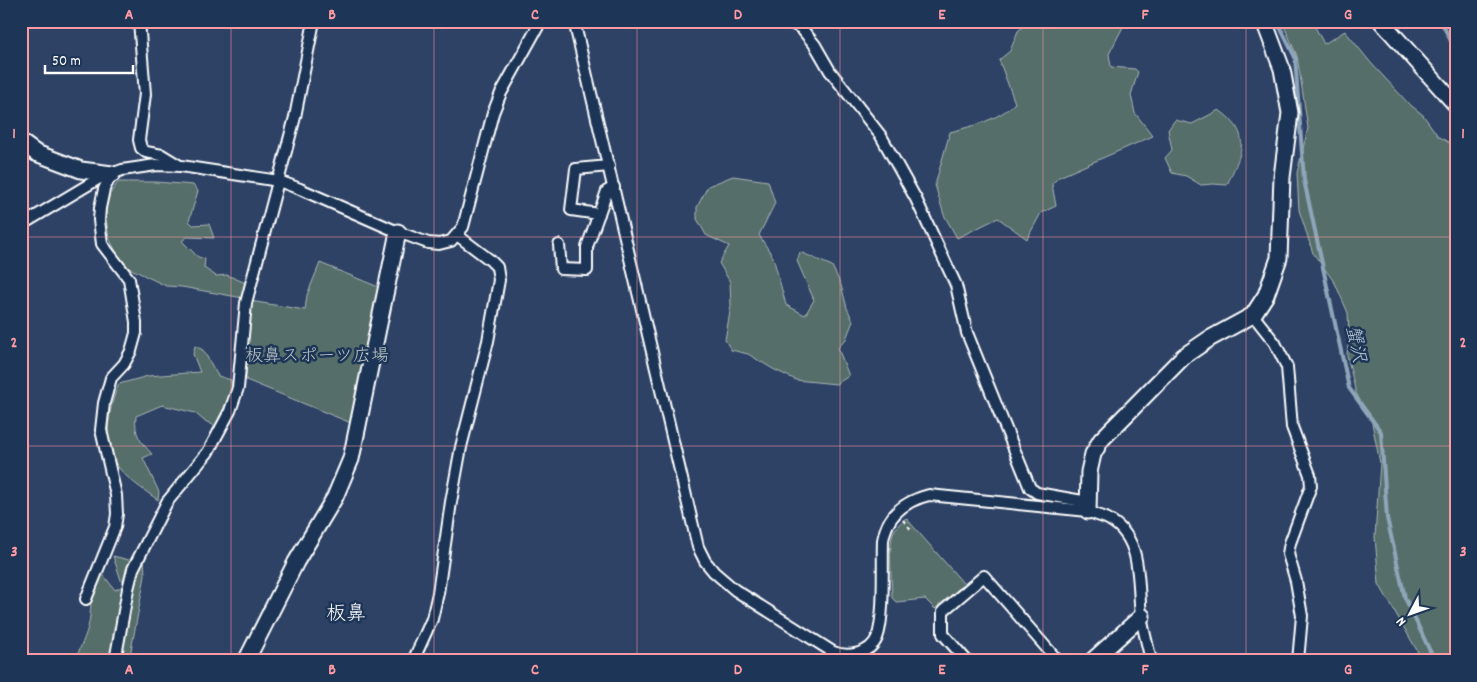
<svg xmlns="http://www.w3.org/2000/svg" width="1477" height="682" viewBox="0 0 1477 682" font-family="Dekko,'Klee One',sans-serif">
	<rect width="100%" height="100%" fill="#2e4266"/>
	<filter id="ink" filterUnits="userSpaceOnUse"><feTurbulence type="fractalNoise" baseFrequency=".02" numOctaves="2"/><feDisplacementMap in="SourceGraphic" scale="10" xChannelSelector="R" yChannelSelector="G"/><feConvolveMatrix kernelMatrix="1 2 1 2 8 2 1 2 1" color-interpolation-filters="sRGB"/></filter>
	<g filter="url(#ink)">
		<g fill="#576e6b" stroke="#abb6b5">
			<path d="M 1029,21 L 1126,21 L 1109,54 L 1111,67 L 1135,69 L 1138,72 L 1131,95 L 1135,113 L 1153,136 L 1059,177 L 1052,184 L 1056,206 L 1041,213 L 1027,239 L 998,218 L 957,238 L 944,215 L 935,185 L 950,132 C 972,126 999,120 1015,103 L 999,60 L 1010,51 L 1018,31 Z"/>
			<path d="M 1282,21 L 1312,21 L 1324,44 L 1345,31 L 1371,63 L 1408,103 L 1423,115 L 1438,136 L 1456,147 L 1456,661 L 1423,661 L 1379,584 L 1375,537 L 1380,463 L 1372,423 L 1356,393 L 1347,355 L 1349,337 L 1348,313 L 1335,283 L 1313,253 L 1299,210 L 1297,173 L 1308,128 L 1297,56 Z"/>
			<path d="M 1219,110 C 1254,135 1241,153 1227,185 L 1213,184 L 1201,185 L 1186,176 L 1172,173 L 1165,158 L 1172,150 L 1168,130 L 1175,120 L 1192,124 Z"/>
			<path d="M 733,176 L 768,181 L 775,203 L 759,235 L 773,257 L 786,305 L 805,315 L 814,300 L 797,261 L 800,252 L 832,266 L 841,285 L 847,308 L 853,321 L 846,339 L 838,348 L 849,376 L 836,384 L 796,380 L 773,369 L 748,354 L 731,350 L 725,340 L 731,306 L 730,282 L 719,263 L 729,246 L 706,235 L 697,219 L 697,207 L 708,186 Z"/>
			<path d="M 118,182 L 157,182 L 193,185 L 198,191 L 189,221 L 193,225 L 209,224 L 214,238 L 187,237 L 182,241 L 198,257 L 205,259 L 204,268 L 216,276 L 227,275 L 248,284 L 243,298 L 182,287 L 166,286 L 123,265 L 109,238 L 106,219 L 106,205 L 110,194 Z"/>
			<path d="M 320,263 L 381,288 L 351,423 L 246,380 L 250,301 L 305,310 L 307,295 Z"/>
			<path d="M 195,346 L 203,350 L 218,376 L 231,380 L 232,390 L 215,426 L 203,420 L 195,413 L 162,405 L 136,416 C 134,435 140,441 152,454 L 143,458 L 159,492 L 158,500 C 144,490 123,477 114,461 C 103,440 109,405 119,384 L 148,376 L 200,372 L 193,354 Z"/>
			<path d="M 906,518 L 964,584 L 935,609 L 925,599 L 896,602 L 892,598 C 892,582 888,547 893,533 C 896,527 901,522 906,518 Z"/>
			<path d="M 113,556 L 129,560 L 138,568 L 144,558 L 145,576 L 129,661 L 74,661 C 80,649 86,636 89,623 C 92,608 89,584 102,573 L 115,590 L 123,586 Z"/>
		</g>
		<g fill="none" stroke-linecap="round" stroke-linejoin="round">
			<g stroke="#8ea6b9" stroke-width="4">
				<path d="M 1277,21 L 1295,57 L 1304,180 L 1349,388 L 1381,432 L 1387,518 L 1405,598 L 1430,651 L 1436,661"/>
				<path d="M 1441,21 L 1456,51"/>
			</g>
			<g stroke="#fff" stroke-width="14">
				<g id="street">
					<path d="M 139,21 L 145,94 L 139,140 L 141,148 L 146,152 L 162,155 L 180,166"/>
					<path d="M 574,21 L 698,547 L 705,561 L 714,572 L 735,590 L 833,652 C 848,658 870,654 877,638 C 885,618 882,564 883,540 C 887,515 905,501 929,495 L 1088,511 C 1094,514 1100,516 1106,518 C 1144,536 1137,582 1141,615 C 1143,630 1148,646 1151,661"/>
					<path d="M 788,21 L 801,28 L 815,45 L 830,71 L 881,136 L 916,199 L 956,285 L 967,333 L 1030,488 L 1037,493 L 1088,502"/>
					<path d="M 599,214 L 571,210 L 576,169 L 609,166"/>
					<path d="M 21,225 L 98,179 L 122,170 L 156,165 L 181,166 L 279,181 L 300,189 L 398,232 L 428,243 L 439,244 L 451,241 L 463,227 L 493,113 L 501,93 L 541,21"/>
					<path d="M 559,245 L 561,269 L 587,270 L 587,247 L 607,191 L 614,187"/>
					<path d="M 1253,315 L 1275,343 L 1287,367 L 1292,427 L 1310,475 L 1311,486 L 1290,543 L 1288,554 L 1296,581 L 1302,616 L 1298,661"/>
					<path d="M 86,599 L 115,527 L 117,514 L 116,495 L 101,430 L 104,403 L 111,378 L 124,364 L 131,351 L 136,333 L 136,322 L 129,279 L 102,244 L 99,220 L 100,208 L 104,189 L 112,174"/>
					<path d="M 115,661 L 128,589 L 133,569 L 167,502 L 208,452 L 230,411 L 238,388 L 246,303 L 295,117 L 314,21"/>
					<path d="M 413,661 L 432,619 L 438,593 L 451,502 L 461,447 L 488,341 L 499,280 L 497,267 L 490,260 L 457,235"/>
					<path d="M 967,661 L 943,634 L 943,611 L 984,576 L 1058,661"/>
				</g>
			</g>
			<g stroke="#fff" stroke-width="19">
				<g id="secondary">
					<path d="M 1381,21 L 1456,105"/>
					<path d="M 21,142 L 36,153 L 81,170 L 112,174"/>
					<path d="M 1088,511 L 1089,472 L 1093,454 L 1101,440 L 1184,356 L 1209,339 L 1253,315 L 1266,295 L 1279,258 L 1282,177 L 1290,113 L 1282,69 L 1264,21"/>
					<path d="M 246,661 L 296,562 L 335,497 L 351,459 L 398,232"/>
					<path d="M 1092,661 L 1142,616"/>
				</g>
			</g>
			<path stroke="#fff" stroke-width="2" stroke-dasharray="4 4" stroke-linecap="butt" d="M 903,520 L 913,532"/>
			<use href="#street" stroke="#1d3557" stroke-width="10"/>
			<use href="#secondary" stroke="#1d3557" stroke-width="15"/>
		</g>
	</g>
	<path fill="none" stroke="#ff9aa2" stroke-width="1" stroke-opacity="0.55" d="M 231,21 L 231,661M 434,21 L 434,661M 637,21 L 637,661M 840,21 L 840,661M 1043,21 L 1043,661M 1246,21 L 1246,661M 21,237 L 1456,237M 21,446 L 1456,446"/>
	<g text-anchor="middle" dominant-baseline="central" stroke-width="5" stroke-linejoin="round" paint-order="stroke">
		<g font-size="18" fill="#bcc5c4" stroke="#1d3557">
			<text x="317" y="357">板鼻スポーツ広場</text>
		</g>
		<g font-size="19" font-style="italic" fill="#b4c4d0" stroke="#1d3557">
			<text transform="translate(1354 344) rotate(78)">蟹沢</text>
		</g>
		<g font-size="20" fill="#fff" stroke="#1d3557">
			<text x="346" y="615">板鼻</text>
		</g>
	</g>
	<rect width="1477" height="682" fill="none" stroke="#1d3557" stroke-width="55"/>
	<g transform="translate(1410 614) rotate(229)" stroke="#1d3557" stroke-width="4" paint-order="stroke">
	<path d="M0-4L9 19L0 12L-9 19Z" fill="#ffffff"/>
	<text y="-8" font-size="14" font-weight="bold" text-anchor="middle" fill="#ffffff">N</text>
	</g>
	<path d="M45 65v8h88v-8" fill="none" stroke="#ffffff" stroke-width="2.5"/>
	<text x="52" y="65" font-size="15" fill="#ffffff" stroke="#1d3557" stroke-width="4" paint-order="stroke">50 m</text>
	<rect x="28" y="28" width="1422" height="626" fill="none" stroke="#ff9aa2" stroke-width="2"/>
	<g font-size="16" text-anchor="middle" font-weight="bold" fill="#ff9aa2">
		<text x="129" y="19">A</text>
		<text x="332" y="19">B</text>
		<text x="535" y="19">C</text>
		<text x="738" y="19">D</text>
		<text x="942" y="19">E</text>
		<text x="1145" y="19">F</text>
		<text x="1348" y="19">G</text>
		<text x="14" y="138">1</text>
		<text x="1463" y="138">1</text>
		<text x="14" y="347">2</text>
		<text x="1463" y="347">2</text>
		<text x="14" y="556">3</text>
		<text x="1463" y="556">3</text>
		<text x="129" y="674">A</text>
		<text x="332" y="674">B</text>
		<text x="535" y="674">C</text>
		<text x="738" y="674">D</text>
		<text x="942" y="674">E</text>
		<text x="1145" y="674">F</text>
		<text x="1348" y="674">G</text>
	</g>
</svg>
